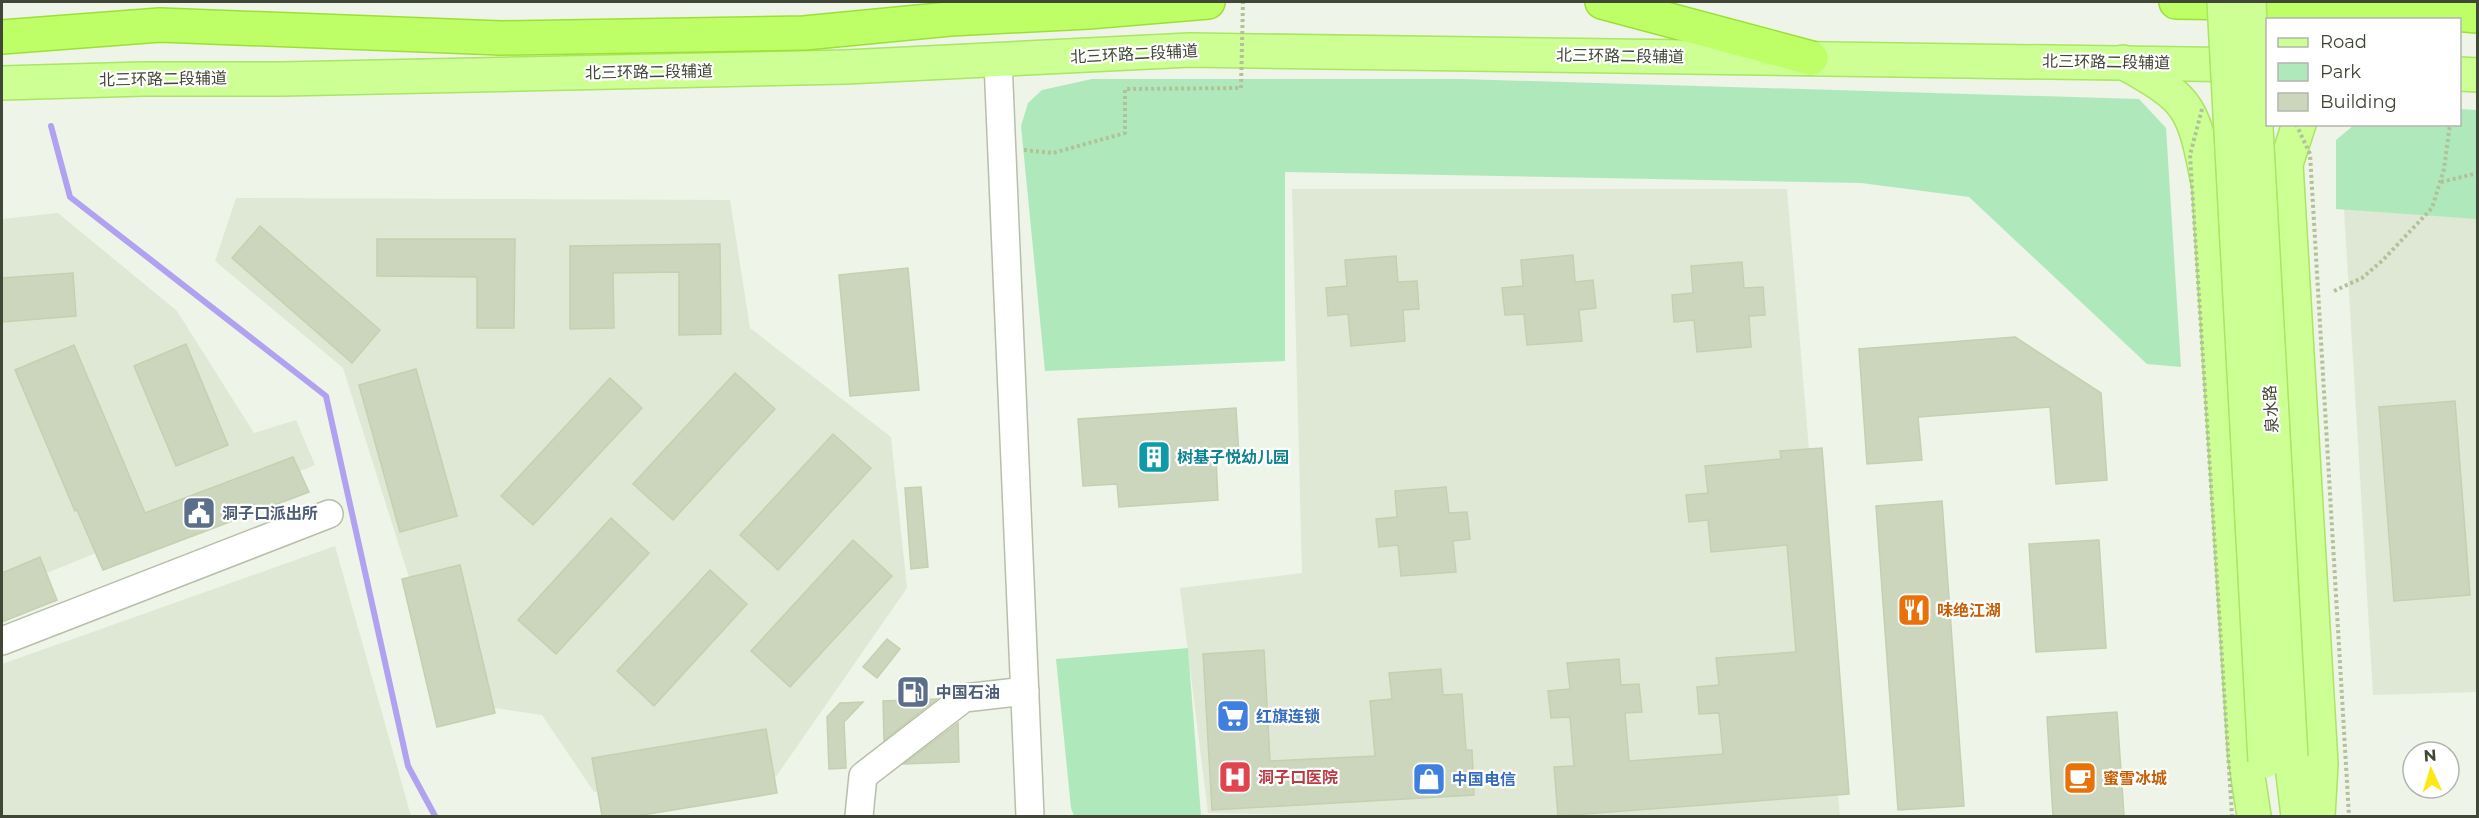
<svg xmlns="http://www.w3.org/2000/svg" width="2479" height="818" viewBox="0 0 2479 818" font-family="Montserrat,'Noto Sans SC',sans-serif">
	<rect width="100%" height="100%" fill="#eef4e7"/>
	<g fill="#dfe8d5">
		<path d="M 1292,189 L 1787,189 L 1840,816 L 1348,816 L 1208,813 L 1180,588 L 1302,573 Z"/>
		<path d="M 236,198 L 730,200 L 750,328 L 891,437 L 907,588 L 773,781 L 594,792 L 542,715 L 448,701 L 343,368 L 215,261 Z"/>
		<path d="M 2344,209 L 2477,218 L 2477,692 L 2373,695 Z"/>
		<path d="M 58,213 L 177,311 L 254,433 L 296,420 L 315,465 L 2,591 L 2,219 Z"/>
		<path d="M 335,546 L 411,816 L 2,816 L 2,664 Z"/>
	</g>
	<g fill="#afe9bb">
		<path d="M 1092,79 L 1461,79 L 2139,99 L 2166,128 L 2181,367 L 2147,364 L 1969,197 L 1861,183 L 1285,172 L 1285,361 L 1045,371 L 1021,126 L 1028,103 L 1042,90 Z"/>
		<path d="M 2460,109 L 2477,110 L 2477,219 L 2336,209 L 2336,140 L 2354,125 L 2460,124 Z"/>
		<path d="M 1188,648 L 1201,816 L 1074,816 L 1071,808 L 1056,659 Z"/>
	</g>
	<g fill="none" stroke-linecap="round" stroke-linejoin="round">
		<path stroke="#b0a2f1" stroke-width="6" d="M 51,126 L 70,197 L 326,396 L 408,766 L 435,816"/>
	</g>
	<g fill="#ccd6bc" stroke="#c4d0af" stroke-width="1.5">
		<path d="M 260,226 L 380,330 L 352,363 L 232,258 Z"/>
		<path d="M 377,239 L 515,239 L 514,328 L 477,328 L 477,277 L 377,276 Z"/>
		<path d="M 720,244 L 721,334 L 679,335 L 679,272 L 613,273 L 614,328 L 570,329 L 570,246 Z"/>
		<path d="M 1573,255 L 1575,282 L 1593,280 L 1596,308 L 1579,310 L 1582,341 L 1527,345 L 1524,314 L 1505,315 L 1502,288 L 1523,286 L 1521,260 Z"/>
		<path d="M 1396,256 L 1398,282 L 1417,281 L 1419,309 L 1403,310 L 1405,341 L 1351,346 L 1348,314 L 1328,316 L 1326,288 L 1347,286 L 1345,260 Z"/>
		<path d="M 1742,262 L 1744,288 L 1763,287 L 1765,315 L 1749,316 L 1751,347 L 1697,352 L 1694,320 L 1674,322 L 1672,295 L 1693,293 L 1691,266 Z"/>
		<path d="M 908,268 L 919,390 L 850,396 L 839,275 Z"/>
		<path d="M 73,273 L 76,316 L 2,322 L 2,278 Z"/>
		<path d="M 2015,337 L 2101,393 L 2107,480 L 2056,484 L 2050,407 L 1918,417 L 1922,460 L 1867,464 L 1859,349 Z"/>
		<path d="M 186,344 L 228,445 L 176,466 L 134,366 Z"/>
		<path d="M 74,345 L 145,513 L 293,457 L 309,492 L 103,570 L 77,510 L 75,511 L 15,370 Z"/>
		<path d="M 416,369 L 457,516 L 400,532 L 359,385 Z"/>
		<path d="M 735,373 L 775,409 L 673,520 L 633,484 Z"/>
		<path d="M 610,378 L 642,408 L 533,525 L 501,496 Z"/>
		<path d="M 2455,401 L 2470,595 L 2394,601 L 2379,407 Z"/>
		<path d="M 1236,408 L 1239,457 L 1216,458 L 1218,500 L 1119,507 L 1117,484 L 1083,486 L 1078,419 Z"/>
		<path d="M 833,434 L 871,468 L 778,570 L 740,535 Z"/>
		<path d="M 1822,448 L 1849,794 L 1558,816 L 1554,767 L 1574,766 L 1570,717 L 1551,718 L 1548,691 L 1570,689 L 1567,663 L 1619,659 L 1621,685 L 1639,684 L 1642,712 L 1625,713 L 1629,761 L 1723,754 L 1719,713 L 1699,714 L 1697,687 L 1719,685 L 1716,658 L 1796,652 L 1787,545 L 1711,552 L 1708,520 L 1689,522 L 1686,495 L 1708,493 L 1705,466 L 1781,459 L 1780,451 Z"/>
		<path d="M 921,487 L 928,567 L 911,569 L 905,488 Z"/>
		<path d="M 1446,487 L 1449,513 L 1467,512 L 1470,539 L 1453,541 L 1456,572 L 1401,576 L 1398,545 L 1379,547 L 1376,519 L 1397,517 L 1395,491 Z"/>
		<path d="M 1942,501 L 1964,806 L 1898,810 L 1876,506 Z"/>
		<path d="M 611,518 L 649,553 L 556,654 L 518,620 Z"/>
		<path d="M 853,540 L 892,576 L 790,687 L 751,651 Z"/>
		<path d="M 2099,540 L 2106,648 L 2036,652 L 2029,544 Z"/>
		<path d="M 40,557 L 57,600 L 2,622 L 2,573 Z"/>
		<path d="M 460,565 L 495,713 L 437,727 L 402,579 Z"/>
		<path d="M 710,570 L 747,604 L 654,706 L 617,671 Z"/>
		<path d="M 887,639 L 900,649 L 877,678 L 863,667 Z"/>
		<path d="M 1264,650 L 1270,761 L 1375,756 L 1370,701 L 1392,699 L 1389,673 L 1441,669 L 1443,695 L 1462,694 L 1466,750 L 1472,750 L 1474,795 L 1212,810 L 1203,654 Z"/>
		<path d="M 937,699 L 884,740 L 883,701 Z"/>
		<path d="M 863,702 L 844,722 L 846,768 L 829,769 L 827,717 L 840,703 Z"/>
		<path d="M 2117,712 L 2124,816 L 2053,816 L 2047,717 Z"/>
		<path d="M 958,723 L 959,762 L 904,764 Z"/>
		<path d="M 766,729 L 777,793 L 636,816 L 602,816 L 592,758 Z"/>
	</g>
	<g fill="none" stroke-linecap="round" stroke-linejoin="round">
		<g stroke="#b7bfa9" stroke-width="30">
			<g id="minor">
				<path d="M 998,61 L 1030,816"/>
				<path d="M 2,641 L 329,514"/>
				<path d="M 859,816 L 863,776 L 964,698 L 1025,691"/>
			</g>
		</g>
		<g stroke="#aae563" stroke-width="36">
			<g id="major">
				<path d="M 2123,62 C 2143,74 2174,89 2186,109 C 2200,131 2203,162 2209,186 L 2245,757 L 2254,816"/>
				<path d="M 2460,74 L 2478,75"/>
				<path d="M 2,83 L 143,79 L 282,79 L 846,67 L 1190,50 L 2255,65"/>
				<path d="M 2299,124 L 2286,164 L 2321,764 L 2318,816"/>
				<path d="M 2291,757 L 2298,816"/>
			</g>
		</g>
		<g stroke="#9de035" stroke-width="36">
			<g id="highway">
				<path d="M 1602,2 L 1811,58"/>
				<path d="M 2176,2 L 2332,4 L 2478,16"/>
				<path d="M 2,37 L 160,25 L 501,38 L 804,33 L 950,19 L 1088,12 L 1208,2"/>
			</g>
		</g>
		<g stroke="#b2c19a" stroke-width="4" stroke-dasharray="3 3" stroke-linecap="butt">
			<path d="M 1024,150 L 1053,153 L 1125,133 L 1125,89 L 1241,88"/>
			<path d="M 2441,182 L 2478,173"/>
			<path d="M 2334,291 L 2362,278 L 2383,260 L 2432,208 L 2444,169 L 2450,124"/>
		</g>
		<use href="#minor" stroke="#fff" stroke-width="27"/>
		<use href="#major" stroke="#cdff95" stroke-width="33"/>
		<use href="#highway" stroke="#beff67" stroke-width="33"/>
		<g stroke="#aae563" stroke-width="36" stroke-linecap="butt">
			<g id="major-bridge">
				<path d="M 2224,2 L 2265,761"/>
				<path d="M 2249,2 L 2291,757"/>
			</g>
		</g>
		<g stroke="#b2c19a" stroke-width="4" stroke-dasharray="3 3" stroke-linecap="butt">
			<path d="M 1241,88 L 1243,2"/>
			<path d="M 2202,109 L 2190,155 L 2232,816"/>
			<path d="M 2296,124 L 2310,154 L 2349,816"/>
		</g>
		<use href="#major-bridge" stroke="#cdff95" stroke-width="33"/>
	</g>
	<defs>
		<g id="building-square" transform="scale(1.725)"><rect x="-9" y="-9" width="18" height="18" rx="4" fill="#0f9aa8" stroke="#fff"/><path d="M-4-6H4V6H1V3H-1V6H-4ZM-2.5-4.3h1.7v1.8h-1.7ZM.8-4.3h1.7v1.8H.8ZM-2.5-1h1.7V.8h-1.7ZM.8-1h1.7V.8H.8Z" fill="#fff"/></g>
		<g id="civic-square" transform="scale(1.725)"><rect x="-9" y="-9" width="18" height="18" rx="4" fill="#5c6f8a" stroke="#fff"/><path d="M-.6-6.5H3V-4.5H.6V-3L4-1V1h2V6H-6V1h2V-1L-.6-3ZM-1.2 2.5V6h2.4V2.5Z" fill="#fff"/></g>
		<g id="restaurant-square" transform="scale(1.725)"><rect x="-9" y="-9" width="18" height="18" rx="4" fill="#e8710a" stroke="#fff"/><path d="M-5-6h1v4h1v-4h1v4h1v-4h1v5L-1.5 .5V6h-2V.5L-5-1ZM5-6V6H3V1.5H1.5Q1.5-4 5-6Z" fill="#fff"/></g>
		<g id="fuel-square" transform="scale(1.725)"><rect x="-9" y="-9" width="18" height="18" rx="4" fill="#5c6f8a" stroke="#fff"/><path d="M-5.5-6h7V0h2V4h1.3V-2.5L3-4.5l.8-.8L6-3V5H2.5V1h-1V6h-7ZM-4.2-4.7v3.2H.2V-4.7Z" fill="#fff"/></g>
		<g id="supermarket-square" transform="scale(1.725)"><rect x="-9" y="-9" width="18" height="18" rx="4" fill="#3f7fe0" stroke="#fff"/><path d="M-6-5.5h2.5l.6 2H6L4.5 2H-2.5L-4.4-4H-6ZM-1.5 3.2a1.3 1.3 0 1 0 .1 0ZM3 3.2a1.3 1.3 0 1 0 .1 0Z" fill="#fff"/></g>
		<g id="hospital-square" transform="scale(1.725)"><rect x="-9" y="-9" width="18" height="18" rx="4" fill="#e0444e" stroke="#fff"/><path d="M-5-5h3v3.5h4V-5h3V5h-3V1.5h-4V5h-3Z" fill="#fff"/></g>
		<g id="cafe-square" transform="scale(1.725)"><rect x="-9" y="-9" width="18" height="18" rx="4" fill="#e8710a" stroke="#fff"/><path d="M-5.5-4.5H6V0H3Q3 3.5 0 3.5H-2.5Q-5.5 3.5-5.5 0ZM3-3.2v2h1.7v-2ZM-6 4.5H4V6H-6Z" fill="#fff"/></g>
		<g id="shop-square" transform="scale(1.725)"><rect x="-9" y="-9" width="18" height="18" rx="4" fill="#3f7fe0" stroke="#fff"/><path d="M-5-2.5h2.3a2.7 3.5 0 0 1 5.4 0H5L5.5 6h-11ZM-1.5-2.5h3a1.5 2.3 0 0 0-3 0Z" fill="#fff"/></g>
	</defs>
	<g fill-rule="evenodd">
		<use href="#building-square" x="1154" y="457"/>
		<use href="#civic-square" x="199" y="513"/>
		<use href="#restaurant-square" x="1914" y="610"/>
		<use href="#fuel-square" x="913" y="692"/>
		<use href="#supermarket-square" x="1233" y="716"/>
		<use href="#hospital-square" x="1235" y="777"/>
		<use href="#cafe-square" x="2080" y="778"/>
		<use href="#shop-square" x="1429" y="779"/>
	</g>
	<g text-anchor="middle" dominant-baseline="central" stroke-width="4.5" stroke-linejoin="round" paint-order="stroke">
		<g font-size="16" fill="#414736" stroke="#fff">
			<text transform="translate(1134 54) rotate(-3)">北三环路二段辅道</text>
			<text transform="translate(1620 56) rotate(1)">北三环路二段辅道</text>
			<text transform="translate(2106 62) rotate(1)">北三环路二段辅道</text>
			<text transform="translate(649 72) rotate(-1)">北三环路二段辅道</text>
			<text transform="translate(163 79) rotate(-1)">北三环路二段辅道</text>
			<text transform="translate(2271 409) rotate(-93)">泉水路</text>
		</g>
		<g font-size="16" font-weight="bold" fill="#0d838f" stroke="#fff" text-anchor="start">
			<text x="1177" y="457">树基子悦幼儿园</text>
		</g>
		<g font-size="16" font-weight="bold" fill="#4e5e75" stroke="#fff" text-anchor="start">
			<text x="222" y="513">洞子口派出所</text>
			<text x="936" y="692">中国石油</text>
		</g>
		<g font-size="16" font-weight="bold" fill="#c56008" stroke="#fff" text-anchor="start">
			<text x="1937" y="610">味绝江湖</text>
			<text x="2103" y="778">蜜雪冰城</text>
		</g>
		<g font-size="16" font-weight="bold" fill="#366cbe" stroke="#fff" text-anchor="start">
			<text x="1256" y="716">红旗连锁</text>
			<text x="1452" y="779">中国电信</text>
		</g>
		<g font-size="16" font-weight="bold" fill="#be3a42" stroke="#fff" text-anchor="start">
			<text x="1258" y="777">洞子口医院</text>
		</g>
	</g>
	<rect width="2479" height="818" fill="none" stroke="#414736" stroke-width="6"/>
	<rect x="2266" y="18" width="195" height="108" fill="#ffffff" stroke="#b3b5af" stroke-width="1.5"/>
	<rect x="2278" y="38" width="30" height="9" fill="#cdff95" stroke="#b3b5af" stroke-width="1.5"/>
	<text x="2320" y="48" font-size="18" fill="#414736">Road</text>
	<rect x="2278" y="63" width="30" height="18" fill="#afe9bb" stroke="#b3b5af" stroke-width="1.5"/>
	<text x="2320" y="78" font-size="18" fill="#414736">Park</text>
	<rect x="2278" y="93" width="30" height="18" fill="#ccd6bc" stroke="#b3b5af" stroke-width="1.5"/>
	<text x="2320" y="108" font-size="18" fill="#414736">Building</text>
	<g transform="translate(2431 770) rotate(356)"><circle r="28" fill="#ffffff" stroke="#b3b5af" stroke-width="1.5"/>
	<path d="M0-4.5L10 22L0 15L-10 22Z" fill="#fde815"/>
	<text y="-9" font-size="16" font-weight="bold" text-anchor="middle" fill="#414736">N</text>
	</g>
</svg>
